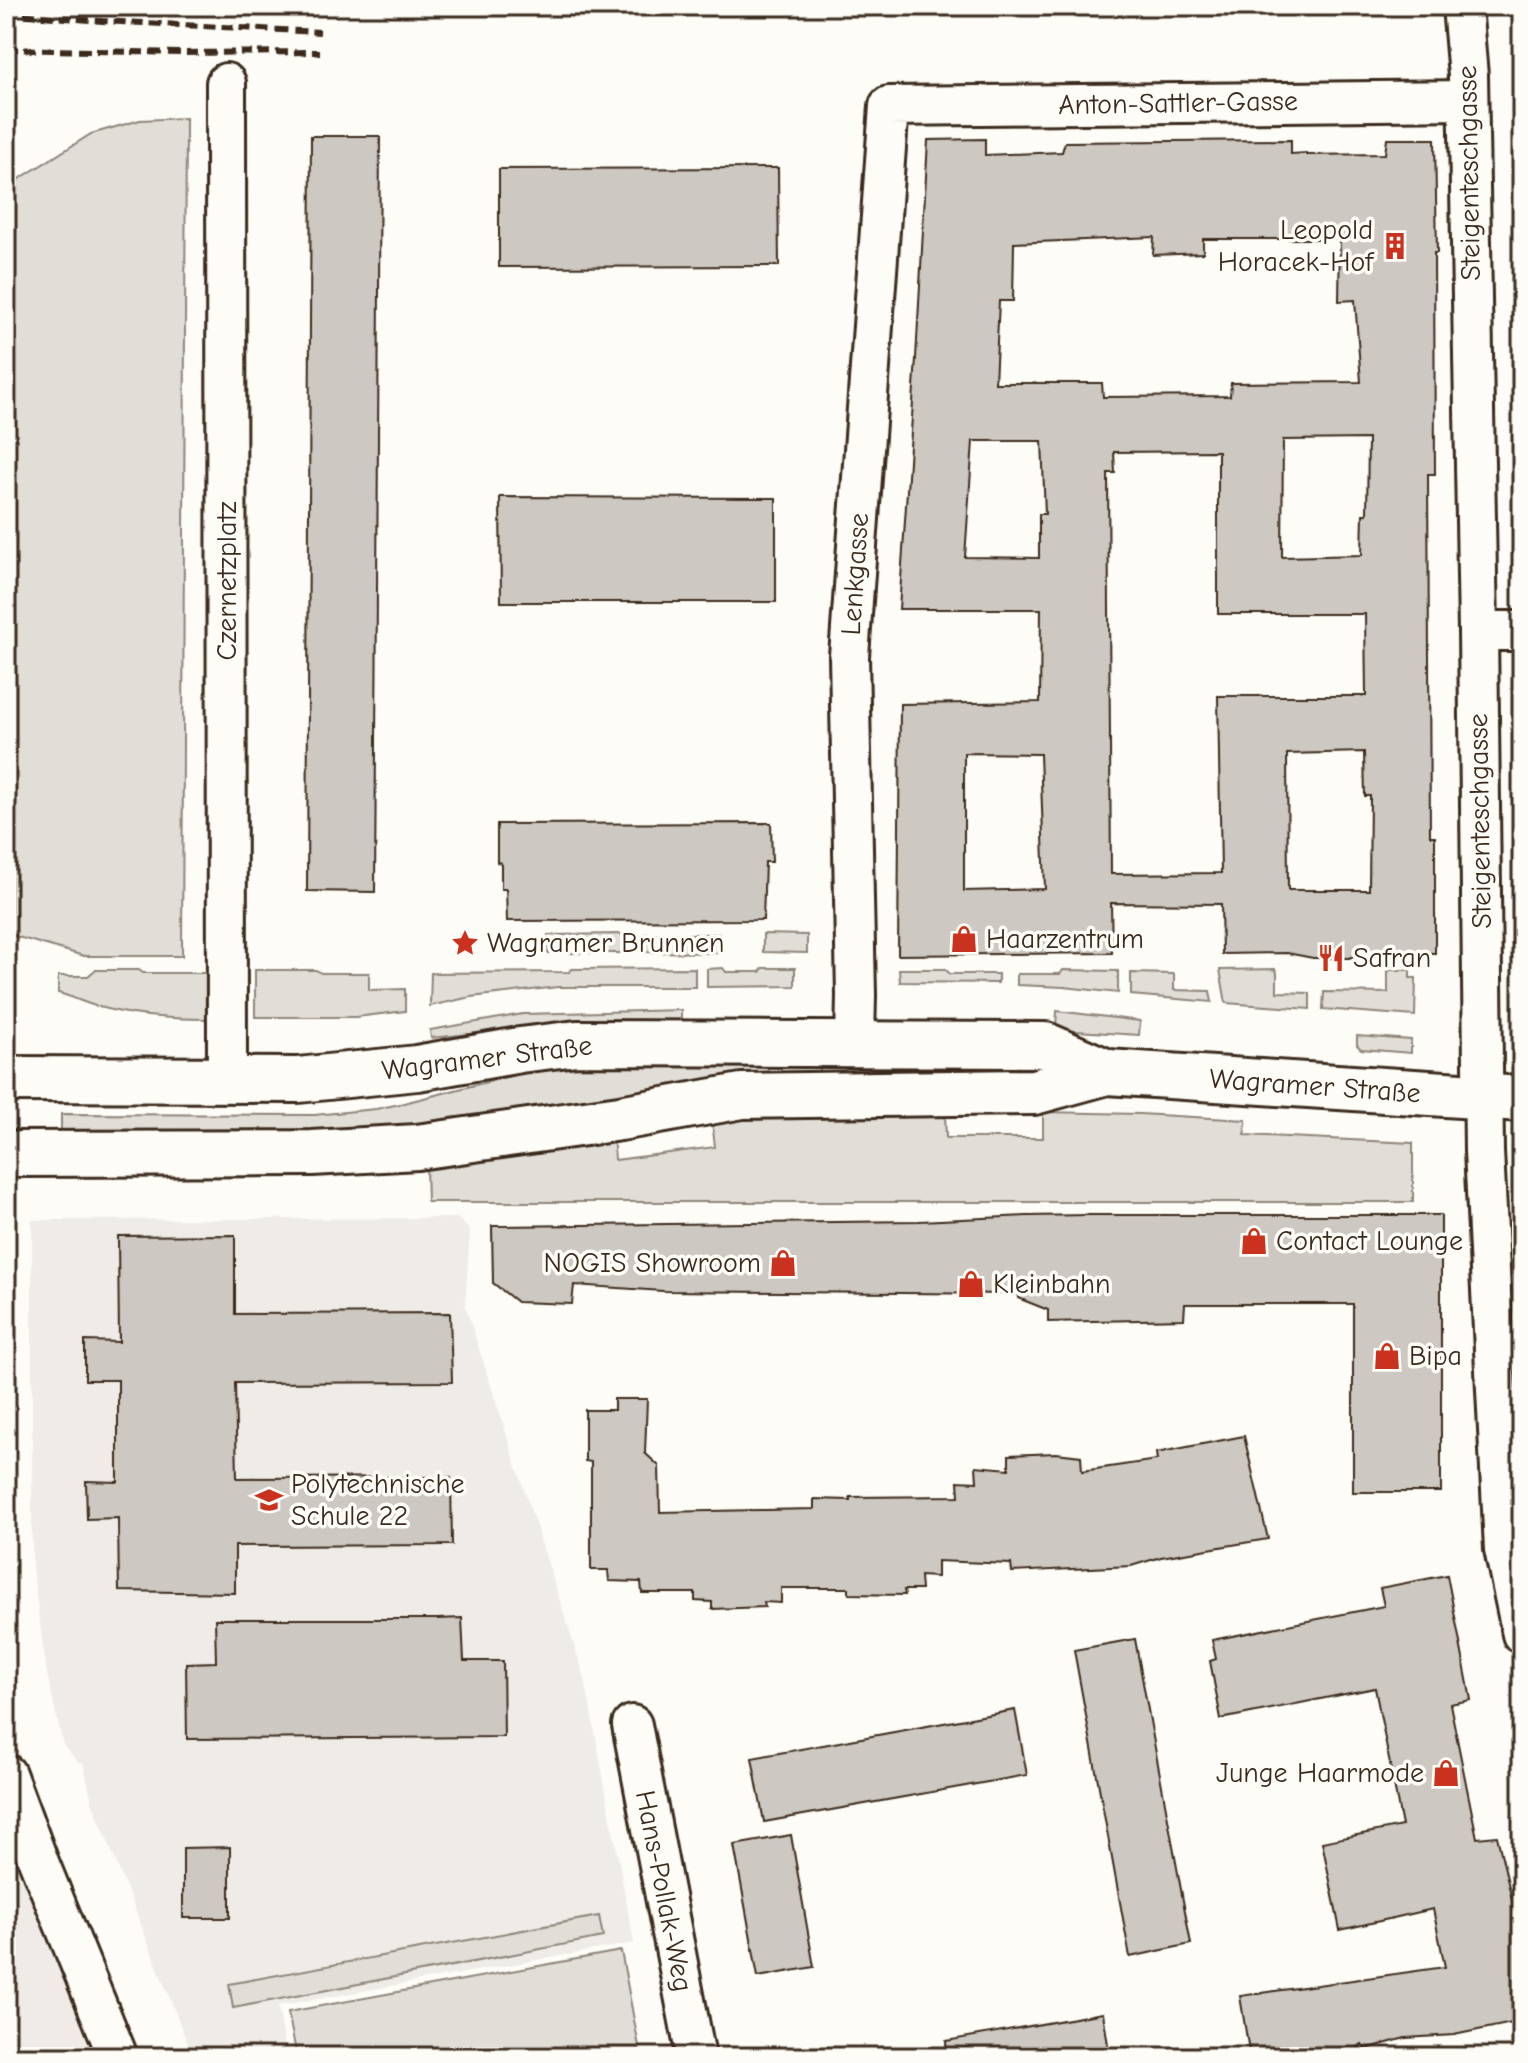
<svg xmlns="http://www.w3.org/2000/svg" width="1528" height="2063" viewBox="0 0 1528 2063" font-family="'Comic Neue',sans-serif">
	<rect width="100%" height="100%" fill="#fdfcf7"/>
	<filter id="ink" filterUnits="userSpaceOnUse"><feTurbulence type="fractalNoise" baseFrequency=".0125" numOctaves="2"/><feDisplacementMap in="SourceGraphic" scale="16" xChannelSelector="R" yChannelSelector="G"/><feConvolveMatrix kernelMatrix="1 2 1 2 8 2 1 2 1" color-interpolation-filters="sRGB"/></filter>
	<g filter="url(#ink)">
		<g fill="#efece7">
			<path d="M 134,6 L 247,6 L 231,11 Z"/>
			<path d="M 458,1218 L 470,1231 L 465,1305 L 585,1679 L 634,1943 L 278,2006 L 287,2057 L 193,2057 L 92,1801 L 83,1762 L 79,1763 L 63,1745 L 47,1674 L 32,1567 L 32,1220 Z"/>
			<path d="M 6,1713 L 121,2057 L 6,2057 Z"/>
		</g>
		<g fill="#e1ded7" stroke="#8e847a" stroke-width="2">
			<path d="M 186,118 L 182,956 L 84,956 L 11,935 L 8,186 L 91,134 L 140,120 Z"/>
			<path d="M 623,934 L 623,953 L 590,953 L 589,949 L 581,949 L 580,953 L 548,953 L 548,935 Z"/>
			<path d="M 645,934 L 719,934 L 720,953 L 644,952 Z"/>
			<path d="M 763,934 L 807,935 L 807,953 L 763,952 Z"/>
			<path d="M 695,968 L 695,987 L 558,987 L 471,997 L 430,1006 L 431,973 L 569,972 L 572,969 Z"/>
			<path d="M 723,968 L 726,972 L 760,972 L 763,968 L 795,968 L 795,986 L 707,987 L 707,969 Z"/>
			<path d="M 899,969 L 945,969 L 950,974 L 998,974 L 998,983 L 900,982 Z"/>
			<path d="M 1275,969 L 1277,973 L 1277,992 L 1310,993 L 1310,1009 L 1226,1003 L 1220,970 Z"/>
			<path d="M 95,970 L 139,970 L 143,973 L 206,973 L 207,1019 C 171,1019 135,1017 100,1007 C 85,1004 72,996 58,993 L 58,976 L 88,976 Z"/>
			<path d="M 255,970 L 316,970 L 321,973 L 369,973 L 369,990 L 405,989 L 405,1011 L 356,1017 L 255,1017 Z"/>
			<path d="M 1063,970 L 1118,971 L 1118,993 L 1064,987 L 1017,985 L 1017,974 L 1060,974 Z"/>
			<path d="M 1391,970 L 1410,970 L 1410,978 L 1416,978 L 1415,1016 L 1323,1009 L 1324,992 L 1388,993 L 1388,971 Z"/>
			<path d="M 1131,973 L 1174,974 L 1174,990 L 1210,991 L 1212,1002 L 1131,995 Z"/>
			<path d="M 681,1010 L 681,1025 L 547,1026 L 431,1038 L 430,1030 L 523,1014 Z"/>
			<path d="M 1057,1011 L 1140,1021 L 1139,1035 L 1061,1030 L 1056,1027 Z"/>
			<path d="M 1357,1036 L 1411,1040 L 1411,1053 L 1361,1049 L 1357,1045 Z"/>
			<path d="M 820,1060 L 820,1075 L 746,1079 L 664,1087 L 466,1123 L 398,1130 L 61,1135 L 61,1114 L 314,1115 L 376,1109 L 400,1104 L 554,1065 Z"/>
			<path d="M 845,1060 L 1045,1064 L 1049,1074 L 845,1074 Z"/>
			<path d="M 836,1112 L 945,1112 L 946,1138 L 1043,1138 L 1043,1112 L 1140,1114 L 1246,1120 L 1245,1135 L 1413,1143 L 1413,1202 L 427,1202 L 426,1165 L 613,1134 L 615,1160 L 715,1147 L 712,1122 Z"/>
			<path d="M 599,1916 L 603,1937 L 233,2008 L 229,1984 Z"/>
			<path d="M 621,1951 L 641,2057 L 297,2057 L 288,2012 Z"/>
		</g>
		<g fill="#cdc8c2" stroke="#3b2a1e" stroke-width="2" fill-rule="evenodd">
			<path d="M 311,136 L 380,136 L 375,892 L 307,891 Z"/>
			<path d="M 985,139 L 985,155 L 1062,152 L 1065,142 L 1291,140 L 1291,154 L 1306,153 L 1306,155 L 1385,154 L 1387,139 L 1435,139 L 1437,253 L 1434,253 L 1435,474 L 1428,474 L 1430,836 L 1435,836 L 1435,953 L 1370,952 L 1349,958 L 1313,958 L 1287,953 L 1222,954 L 1221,904 L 1111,903 L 1112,953 L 898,955 L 900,704 L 1040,702 L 1041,609 L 899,609 L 916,358 L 928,140 ZM 1154,237 L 1153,255 L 1203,253 L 1203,239 L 1340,239 L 1339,301 L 1355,300 L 1361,382 L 1231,383 L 1230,396 L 1103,397 L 1102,383 L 995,383 L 999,301 L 1013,301 L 1014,243 ZM 1368,439 L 1367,514 L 1363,514 L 1362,555 L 1282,557 L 1283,440 ZM 973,441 L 1042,441 L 1045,514 L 1039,514 L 1039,558 L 965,557 ZM 1218,451 L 1218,614 L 1365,614 L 1366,696 L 1218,696 L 1221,873 L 1111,874 L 1108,473 L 1115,473 L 1114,452 ZM 1364,752 L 1365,796 L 1370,796 L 1369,890 L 1288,890 L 1287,754 ZM 964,753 L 1040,754 L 1045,889 L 964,891 Z"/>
			<path d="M 778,168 L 779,266 L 499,267 L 499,169 Z"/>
			<path d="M 500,497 L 776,498 L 776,602 L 501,602 Z"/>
			<path d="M 771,823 L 772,862 L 765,862 L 763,920 L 507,921 L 506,889 L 501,889 L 501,863 L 497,862 L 497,824 Z"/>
			<path d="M 1090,1215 L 1441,1215 L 1441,1492 L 1353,1492 L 1353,1304 L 1185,1304 L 1184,1319 L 1048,1322 L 1048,1310 L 1018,1298 L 1018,1294 L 663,1291 L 574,1285 L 572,1304 L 517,1302 L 493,1283 L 492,1226 L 919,1221 L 1027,1216 Z"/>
			<path d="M 235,1235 L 235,1314 L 450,1313 L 452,1382 L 235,1383 L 237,1478 L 451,1477 L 452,1545 L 235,1546 L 235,1593 L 119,1591 L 118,1518 L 87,1519 L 86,1481 L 118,1482 L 118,1380 L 85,1380 L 85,1341 L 119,1342 L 118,1236 Z"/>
			<path d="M 614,1399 L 647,1399 L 645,1453 L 659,1466 L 660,1512 L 814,1509 L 814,1499 L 850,1500 L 850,1497 L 959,1496 L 958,1481 L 977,1482 L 976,1466 L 1009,1469 L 1009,1455 L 1056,1453 L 1081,1456 L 1082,1471 L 1157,1460 L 1156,1453 L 1244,1436 L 1268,1539 L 1161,1557 L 1131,1566 L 1012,1572 L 1011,1564 L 937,1561 L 937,1577 L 920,1576 L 921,1590 L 904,1590 L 905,1595 L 849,1594 L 849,1588 L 781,1588 L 781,1603 L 764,1602 L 765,1607 L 712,1609 L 712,1602 L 695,1601 L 695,1593 L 642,1593 L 641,1582 L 609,1581 L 608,1570 L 591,1570 L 591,1462 L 585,1461 L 585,1410 L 614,1410 Z"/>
			<path d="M 1447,1575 L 1471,1700 L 1450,1704 L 1477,1838 L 1497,1836 L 1522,1942 L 1522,2021 L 1454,2035 L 1405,2038 L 1366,2049 L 1362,2044 L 1346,2057 L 1339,2057 L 1334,2053 L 1319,2052 L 1290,2057 L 1250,2057 L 1240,1996 L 1445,1967 L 1433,1909 L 1340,1930 L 1322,1842 L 1402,1826 L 1375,1688 L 1221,1719 L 1210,1661 L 1216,1659 L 1212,1640 L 1384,1606 L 1380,1588 Z"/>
			<path d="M 462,1618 L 464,1661 L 503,1661 L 504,1737 L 187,1739 L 186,1663 L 216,1662 L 215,1619 L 437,1619 Z"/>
			<path d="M 1135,1639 L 1191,1944 L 1130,1957 L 1074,1650 Z"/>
			<path d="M 1015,1710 L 1027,1775 L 764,1822 L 752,1758 Z"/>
			<path d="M 791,1835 L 814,1967 L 758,1977 L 734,1845 Z"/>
			<path d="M 230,1847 L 230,1918 L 183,1918 L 183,1848 Z"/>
			<path d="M 1103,2013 L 1110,2057 L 947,2057 L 946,2041 Z"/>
		</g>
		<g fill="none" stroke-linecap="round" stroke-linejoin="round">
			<g stroke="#3b2a1e" stroke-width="44">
				<g id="minor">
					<path d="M 1462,6 L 1468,76 L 1478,631 L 1484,1151 L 1504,1549 L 1522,1634"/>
					<path d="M 226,83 L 227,1080"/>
					<path d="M 1478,631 L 1522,631"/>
					<path d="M 855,1043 L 856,995 L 849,656 L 889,106 L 1468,100"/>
					<path d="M 632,1725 L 696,2057"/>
					<path d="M 6,1774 L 38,1860 L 118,2057"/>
				</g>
			</g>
			<g stroke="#3b2a1e" stroke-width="50">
				<g id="primary">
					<path d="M 6,1079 L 298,1080 L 417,1068 L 520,1050 L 577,1043 L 1045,1045 L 1107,1072"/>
					<path d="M 6,1154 L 312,1153 L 417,1147 L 620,1118 L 742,1096 L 1034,1092 L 1107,1072 L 1522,1099"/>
				</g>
			</g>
			<use href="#minor" stroke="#fdfcf7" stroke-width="38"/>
			<use href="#primary" stroke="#fdfcf7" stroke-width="44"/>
			<g stroke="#3b2a1e" stroke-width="6" stroke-dasharray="12 6" stroke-linecap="butt">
				<path d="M 6,13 L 103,21 L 320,32"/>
				<path d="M 6,49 L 180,53 L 320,52"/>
			</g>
		</g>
	</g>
	<defs>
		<g id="building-bare" transform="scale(2.16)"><path d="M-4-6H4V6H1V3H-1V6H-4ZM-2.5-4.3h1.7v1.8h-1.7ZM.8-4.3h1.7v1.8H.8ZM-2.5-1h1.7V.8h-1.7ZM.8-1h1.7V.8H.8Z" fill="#c8321e" stroke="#fdfcf7" stroke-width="2.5" paint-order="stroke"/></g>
		<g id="shop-bare" transform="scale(2.16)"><path d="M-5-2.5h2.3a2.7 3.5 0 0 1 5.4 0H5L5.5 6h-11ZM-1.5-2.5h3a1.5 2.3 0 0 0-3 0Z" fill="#c8321e" stroke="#fdfcf7" stroke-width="2.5" paint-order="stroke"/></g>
		<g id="sight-bare" transform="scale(2.16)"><path d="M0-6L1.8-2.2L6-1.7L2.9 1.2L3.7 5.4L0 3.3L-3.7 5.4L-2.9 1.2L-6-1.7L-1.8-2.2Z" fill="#c8321e" stroke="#fdfcf7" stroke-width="2.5" paint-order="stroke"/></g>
		<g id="restaurant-bare" transform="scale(2.16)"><path d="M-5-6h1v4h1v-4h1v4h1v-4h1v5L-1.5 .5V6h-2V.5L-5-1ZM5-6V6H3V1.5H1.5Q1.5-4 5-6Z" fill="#c8321e" stroke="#fdfcf7" stroke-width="2.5" paint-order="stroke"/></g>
		<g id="school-bare" transform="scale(2.16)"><path d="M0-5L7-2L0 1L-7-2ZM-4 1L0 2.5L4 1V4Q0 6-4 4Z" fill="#c8321e" stroke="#fdfcf7" stroke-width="2.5" paint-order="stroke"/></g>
	</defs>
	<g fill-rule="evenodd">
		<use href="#building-bare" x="1395" y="246"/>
		<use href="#shop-bare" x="964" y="939"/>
		<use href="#sight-bare" x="465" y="943"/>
		<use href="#restaurant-bare" x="1331" y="958"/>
		<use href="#shop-bare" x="1254" y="1241"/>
		<use href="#shop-bare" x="783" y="1263"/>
		<use href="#shop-bare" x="971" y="1284"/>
		<use href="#shop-bare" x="1387" y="1356"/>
		<use href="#school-bare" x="269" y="1500"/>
		<use href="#shop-bare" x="1446" y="1773"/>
	</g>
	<g text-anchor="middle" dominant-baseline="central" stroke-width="7" stroke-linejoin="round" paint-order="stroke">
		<g font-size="28" fill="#3b2a1e" stroke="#fdfcf7">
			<text transform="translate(1178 103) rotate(-1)">Anton-Sattler-Gasse</text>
			<text transform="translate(1469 173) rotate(-91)">Steigenteschgasse</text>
			<text transform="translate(855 574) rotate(-86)">Lenkgasse</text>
			<text transform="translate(227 581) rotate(-90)">Czernetzplatz</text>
			<text transform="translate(1480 821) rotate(-91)">Steigenteschgasse</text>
			<text transform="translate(487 1058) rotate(-7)">Wagramer Straße</text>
			<text transform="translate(1315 1086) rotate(4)">Wagramer Straße</text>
			<text transform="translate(664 1891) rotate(79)">Hans-Pollak-Weg</text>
		</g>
		<g font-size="28" fill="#3b2a1e" stroke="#fdfcf7" text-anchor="start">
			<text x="1373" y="230" text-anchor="end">Leopold<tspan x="1373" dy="32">Horacek-Hof</tspan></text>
			<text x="986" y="939">Haarzentrum</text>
			<text x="487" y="943">Wagramer Brunnen</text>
			<text x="1353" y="958">Safran</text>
			<text x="1276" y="1241">Contact Lounge</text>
			<text x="761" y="1263" text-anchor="end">NOGIS Showroom</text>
			<text x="993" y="1284">Kleinbahn</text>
			<text x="1409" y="1356">Bipa</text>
			<text x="291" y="1484">Polytechnische<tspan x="291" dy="32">Schule 22</tspan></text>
			<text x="1424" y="1773" text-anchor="end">Junge Haarmode</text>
		</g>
	</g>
	<rect width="1528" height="2063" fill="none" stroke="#fdfcf7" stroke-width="32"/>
	<rect x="16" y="16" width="1496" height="2031" fill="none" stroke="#3b2a1e" stroke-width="3" filter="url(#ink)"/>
</svg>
